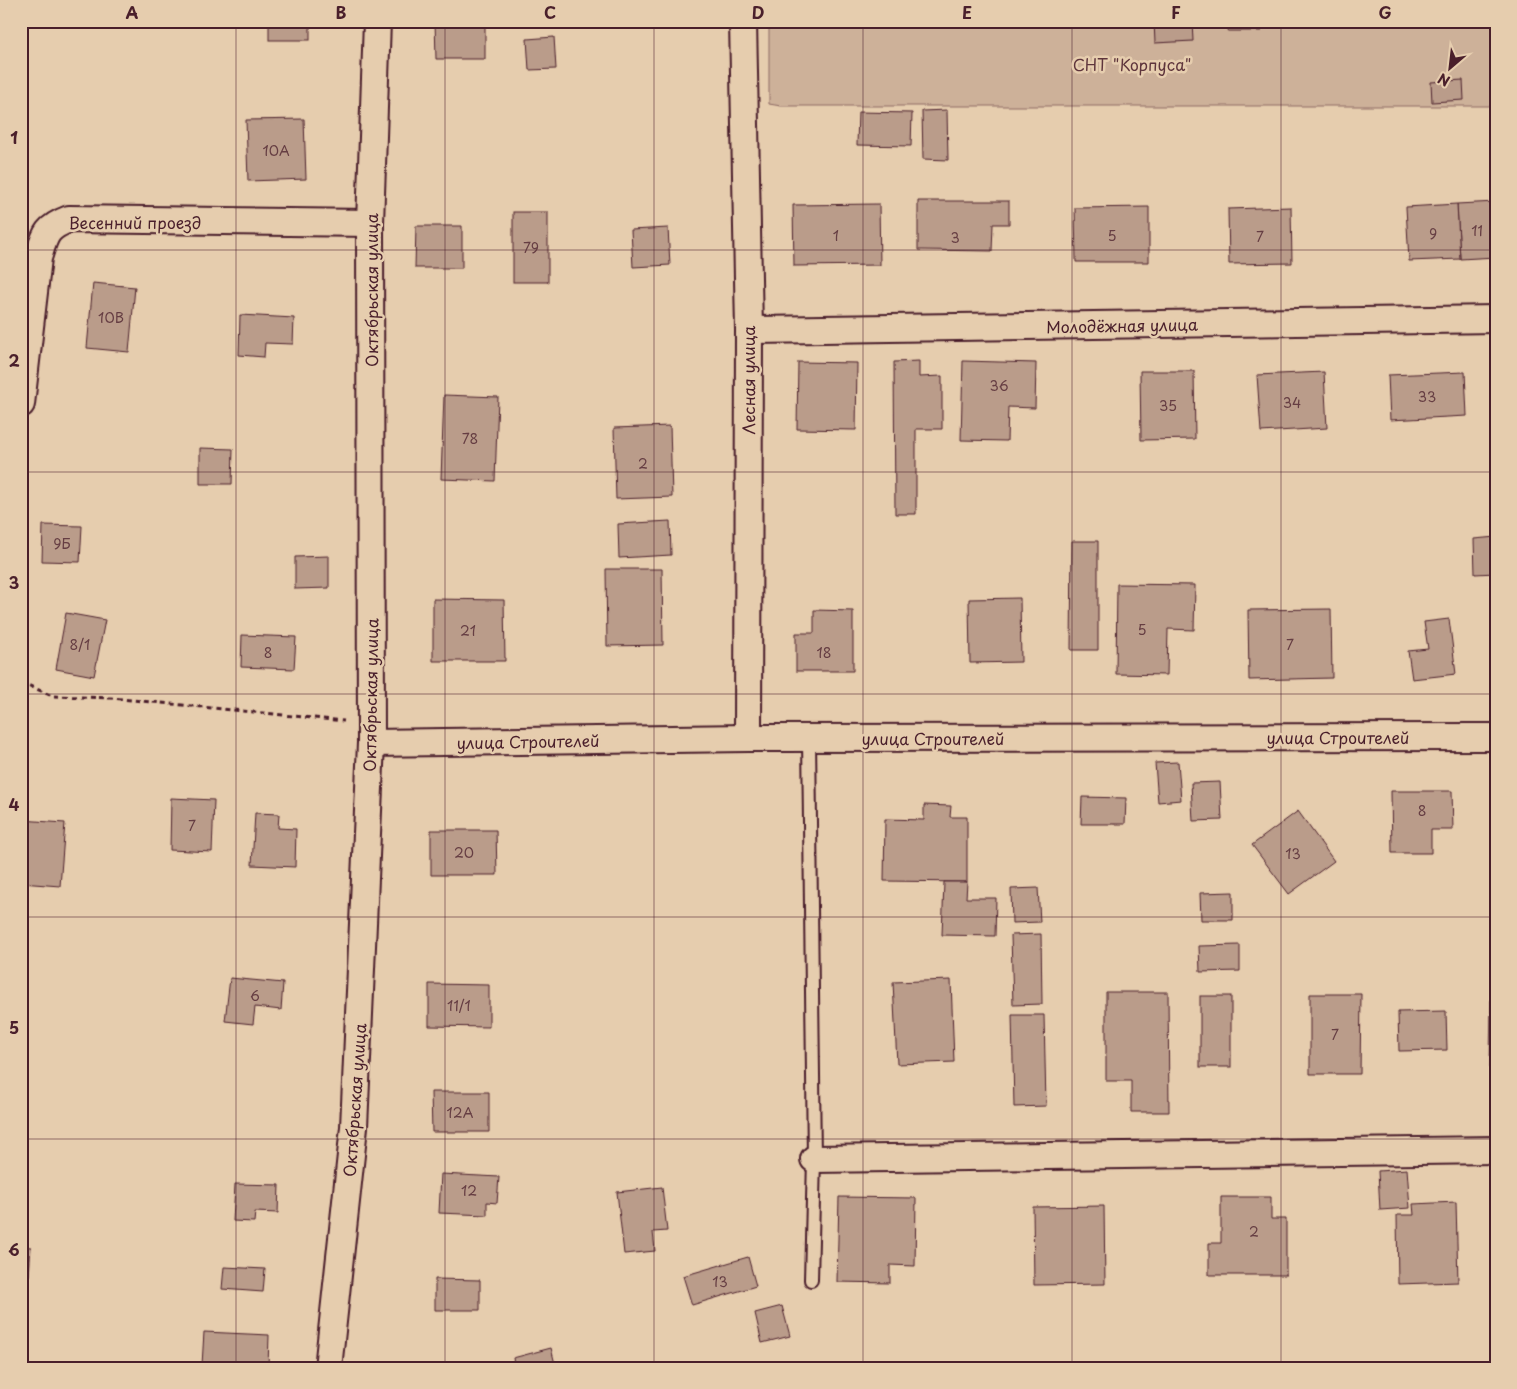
<svg xmlns="http://www.w3.org/2000/svg" width="1517" height="1389" viewBox="0 0 1517 1389" font-family="'Playpen Sans',sans-serif">
	<rect width="100%" height="100%" fill="#e6cdae"/>
	<filter id="ink" filterUnits="userSpaceOnUse"><feTurbulence type="fractalNoise" baseFrequency=".02" numOctaves="2"/><feDisplacementMap in="SourceGraphic" scale="10" xChannelSelector="R" yChannelSelector="G"/><feConvolveMatrix kernelMatrix="1 2 1 2 8 2 1 2 1" color-interpolation-filters="sRGB"/></filter>
	<g filter="url(#ink)">
		<path fill="#cdb199" stroke="#8c6862" d="M 769,21 L 1496,21 L 1496,106 L 781,106 L 769,104 Z"/>
		<g fill="#ba9c8a" stroke="#4a1f2b">
			<rect x="269" y="21" width="41" height="19"/>
			<path d="M 435,21 L 485,21 L 485,59 L 436,59 Z"/>
			<path d="M 1154,21 L 1192,21 L 1193,41 L 1155,43 Z"/>
			<rect x="1228" y="21" width="33" height="10"/>
			<path d="M 554,37 L 556,69 L 529,70 L 527,39 Z"/>
			<path d="M 1463,80 L 1464,100 L 1432,102 L 1431,82 Z"/>
			<path d="M 947,110 L 948,160 L 923,159 L 922,111 Z"/>
			<path d="M 858,112 L 912,113 L 911,146 L 857,145 Z"/>
			<path d="M 304,119 L 306,179 L 248,181 L 246,120 Z"/>
			<path d="M 918,201 L 1009,201 L 1009,224 L 993,224 L 992,251 L 918,250 Z"/>
			<path d="M 1496,202 L 1496,257 L 1460,259 L 1457,204 Z"/>
			<path d="M 879,204 L 880,265 L 794,266 L 793,205 Z"/>
			<path d="M 1457,204 L 1460,259 L 1409,261 L 1406,207 Z"/>
			<path d="M 1149,207 L 1149,262 L 1076,262 L 1075,208 Z"/>
			<path d="M 1291,207 L 1292,263 L 1229,264 L 1228,209 Z"/>
			<rect x="513" y="212" width="35" height="70"/>
			<path d="M 416,226 L 462,226 L 462,268 L 415,268 Z"/>
			<path d="M 668,228 L 670,265 L 633,267 L 631,230 Z"/>
			<path d="M 93,283 L 135,287 L 129,352 L 87,348 Z"/>
			<path d="M 240,315 L 294,318 L 293,344 L 265,343 L 264,357 L 239,355 Z"/>
			<path d="M 919,361 L 919,377 L 942,376 L 942,429 L 916,429 L 916,514 L 895,514 L 894,362 Z"/>
			<path d="M 963,361 L 1036,363 L 1035,408 L 1008,407 L 1007,441 L 961,440 Z"/>
			<path d="M 798,362 L 857,363 L 856,430 L 797,429 Z"/>
			<path d="M 1140,371 L 1194,371 L 1195,439 L 1141,440 Z"/>
			<path d="M 1324,372 L 1327,428 L 1261,432 L 1257,375 Z"/>
			<path d="M 1465,372 L 1467,416 L 1390,420 L 1388,375 Z"/>
			<path d="M 444,395 L 498,397 L 495,481 L 441,479 Z"/>
			<path d="M 670,426 L 672,497 L 616,499 L 614,428 Z"/>
			<path d="M 200,448 L 233,449 L 232,484 L 200,484 Z"/>
			<path d="M 670,521 L 671,555 L 619,558 L 618,524 Z"/>
			<path d="M 43,525 L 82,526 L 80,562 L 42,561 Z"/>
			<path d="M 1496,537 L 1496,573 L 1475,574 L 1474,539 Z"/>
			<path d="M 1072,541 L 1098,541 L 1098,650 L 1071,650 Z"/>
			<path d="M 329,556 L 329,588 L 295,589 L 295,557 Z"/>
			<path d="M 606,569 L 662,569 L 663,645 L 607,646 Z"/>
			<path d="M 1117,584 L 1195,585 L 1194,630 L 1168,629 L 1167,675 L 1116,674 Z"/>
			<path d="M 1020,598 L 1021,662 L 970,663 L 969,599 Z"/>
			<path d="M 433,599 L 504,600 L 505,661 L 433,661 Z"/>
			<path d="M 1331,609 L 1332,678 L 1249,680 L 1248,610 Z"/>
			<path d="M 814,610 L 853,611 L 853,671 L 796,671 L 796,633 L 814,633 Z"/>
			<path d="M 66,613 L 105,620 L 94,676 L 56,669 Z"/>
			<path d="M 1449,619 L 1456,674 L 1412,679 L 1408,651 L 1428,649 L 1424,622 Z"/>
			<path d="M 242,635 L 296,637 L 294,669 L 241,667 Z"/>
			<path d="M 1178,762 L 1181,800 L 1158,802 L 1155,763 Z"/>
			<path d="M 1220,782 L 1222,820 L 1193,821 L 1191,783 Z"/>
			<path d="M 1391,791 L 1452,791 L 1453,830 L 1431,830 L 1431,853 L 1392,853 Z"/>
			<path d="M 1082,797 L 1126,798 L 1125,824 L 1081,824 Z"/>
			<path d="M 171,798 L 214,800 L 212,852 L 170,850 Z"/>
			<path d="M 924,805 L 951,806 L 950,817 L 967,817 L 967,882 L 884,881 L 885,819 L 924,820 Z"/>
			<path d="M 1298,811 L 1334,861 L 1289,894 L 1252,845 Z"/>
			<path d="M 255,813 L 279,814 L 278,828 L 296,829 L 295,867 L 252,865 Z"/>
			<path d="M 21,820 L 65,823 L 60,886 L 21,883 Z"/>
			<path d="M 431,830 L 496,830 L 497,875 L 431,875 Z"/>
			<path d="M 944,882 L 967,882 L 966,898 L 996,898 L 995,936 L 942,935 Z"/>
			<path d="M 1038,888 L 1040,922 L 1012,923 L 1011,889 Z"/>
			<path d="M 1233,892 L 1233,920 L 1201,920 L 1200,893 Z"/>
			<path d="M 1041,934 L 1042,1004 L 1013,1005 L 1011,935 Z"/>
			<path d="M 1240,945 L 1240,971 L 1200,972 L 1199,946 Z"/>
			<path d="M 230,978 L 283,983 L 281,1010 L 255,1007 L 253,1024 L 225,1021 Z"/>
			<path d="M 951,980 L 954,1062 L 897,1064 L 893,982 Z"/>
			<path d="M 429,984 L 489,985 L 489,1027 L 429,1026 Z"/>
			<path d="M 1106,992 L 1168,992 L 1169,1112 L 1131,1112 L 1131,1081 L 1106,1081 Z"/>
			<path d="M 1310,994 L 1361,994 L 1360,1074 L 1310,1074 Z"/>
			<path d="M 1491,994 L 1496,994 L 1496,1070 L 1490,1070 Z"/>
			<rect x="1200" y="996" width="31" height="71"/>
			<path d="M 1446,1011 L 1447,1050 L 1399,1051 L 1398,1012 Z"/>
			<path d="M 1012,1015 L 1044,1015 L 1046,1106 L 1014,1107 Z"/>
			<path d="M 431,1092 L 489,1092 L 489,1132 L 432,1132 Z"/>
			<path d="M 1407,1169 L 1410,1208 L 1380,1210 L 1378,1171 Z"/>
			<path d="M 441,1174 L 499,1177 L 497,1203 L 487,1202 L 487,1215 L 439,1213 Z"/>
			<path d="M 235,1184 L 279,1185 L 278,1213 L 255,1212 L 254,1222 L 233,1221 Z"/>
			<path d="M 662,1187 L 667,1231 L 653,1232 L 655,1251 L 624,1254 L 617,1192 Z"/>
			<path d="M 839,1197 L 916,1198 L 915,1266 L 890,1265 L 890,1283 L 837,1282 Z"/>
			<path d="M 1221,1197 L 1271,1197 L 1271,1219 L 1286,1219 L 1286,1275 L 1209,1275 L 1209,1243 L 1221,1243 Z"/>
			<path d="M 1456,1202 L 1458,1282 L 1398,1284 L 1397,1215 L 1414,1215 L 1413,1204 Z"/>
			<path d="M 1104,1206 L 1105,1284 L 1034,1285 L 1033,1207 Z"/>
			<path d="M 21,1246 L 31,1247 L 28,1292 L 21,1292 Z"/>
			<path d="M 748,1257 L 756,1286 L 692,1305 L 683,1276 Z"/>
			<path d="M 224,1267 L 265,1269 L 263,1292 L 222,1289 Z"/>
			<path d="M 435,1279 L 480,1280 L 480,1310 L 435,1310 Z"/>
			<path d="M 782,1306 L 790,1336 L 762,1343 L 755,1313 Z"/>
			<path d="M 204,1332 L 269,1335 L 268,1368 L 202,1365 Z"/>
			<path d="M 551,1348 L 556,1368 L 515,1368 L 513,1358 Z"/>
		</g>
		<g fill="none" stroke-linecap="round" stroke-linejoin="round">
			<g stroke="#4a1f2b" stroke-width="16">
				<path id="service" d="M 809,738 L 814,1159 L 811,1280"/>
			</g>
			<g stroke="#4a1f2b" stroke-width="30">
				<g id="minor">
					<path d="M 743,21 L 749,330 L 748,738"/>
					<path d="M 749,330 L 1496,319"/>
					<path d="M 21,404 L 38,258 C 45,236 45,228 69,219 L 370,223"/>
					<path d="M 371,743 L 748,738 L 1496,737"/>
					<path d="M 814,1159 L 1496,1150"/>
					<path d="M 328,1368 L 354,1127 L 371,743 L 370,223 L 377,21"/>
				</g>
			</g>
			<path stroke="#4a1f2b" stroke-width="3" stroke-dasharray="5 4" stroke-linecap="butt" d="M 21,682 L 52,696 L 111,698 L 344,721"/>
			<use href="#service" stroke="#e6cdae" stroke-width="12"/>
			<use href="#minor" stroke="#e6cdae" stroke-width="26"/>
		</g>
	</g>
	<path fill="none" stroke="#4a1f2b" stroke-width="1" stroke-opacity="0.55" d="M 236,21 L 236,1368M 445,21 L 445,1368M 654,21 L 654,1368M 863,21 L 863,1368M 1072,21 L 1072,1368M 1281,21 L 1281,1368M 21,250 L 1496,250M 21,472 L 1496,472M 21,694 L 1496,694M 21,917 L 1496,917M 21,1139 L 1496,1139"/>
	<g text-anchor="middle" dominant-baseline="central" stroke-width="5" stroke-linejoin="round" paint-order="stroke">
		<g font-size="14" fill="#663e43">
			<text x="276" y="150">10А</text>
			<text x="1477" y="230">11</text>
			<text x="1433" y="233">9</text>
			<text x="836" y="235">1</text>
			<text x="1112" y="235">5</text>
			<text x="1260" y="236">7</text>
			<text x="955" y="237">3</text>
			<text x="531" y="247">79</text>
			<text x="111" y="317">10В</text>
			<text x="999" y="385">36</text>
			<text x="1427" y="396">33</text>
			<text x="1292" y="402">34</text>
			<text x="1168" y="405">35</text>
			<text x="470" y="438">78</text>
			<text x="643" y="463">2</text>
			<text x="62" y="543">9Б</text>
			<text x="1142" y="629">5</text>
			<text x="468" y="630">21</text>
			<text x="80" y="644">8/1</text>
			<text x="1290" y="644">7</text>
			<text x="268" y="652">8</text>
			<text x="824" y="652">18</text>
			<text x="1422" y="810">8</text>
			<text x="192" y="825">7</text>
			<text x="464" y="852">20</text>
			<text x="1293" y="853">13</text>
			<text x="255" y="995">6</text>
			<text x="459" y="1005">11/1</text>
			<text x="1335" y="1034">7</text>
			<text x="460" y="1112">12А</text>
			<text x="469" y="1190">12</text>
			<text x="1254" y="1231">2</text>
			<text x="720" y="1281">13</text>
		</g>
		<g font-size="16" fill="#5e353c" stroke="#e6cdae">
			<text x="1132" y="64">СНТ "Корпуса"</text>
		</g>
		<g font-size="16" fill="#4a1f2b" stroke="#e6cdae">
			<text x="135" y="222">Весенний проезд</text>
			<text transform="translate(371 290) rotate(-90)">Октябрьская улица</text>
			<text transform="translate(1122 325) rotate(-1)">Молодёжная улица</text>
			<text transform="translate(748 380) rotate(-90)">Лесная улица</text>
			<text transform="translate(370 695) rotate(-89)">Октябрьская улица</text>
			<text x="1338" y="737">улица Строителей</text>
			<text x="933" y="738">улица Строителей</text>
			<text transform="translate(528 741) rotate(-1)">улица Строителей</text>
			<text transform="translate(354 1100) rotate(-86)">Октябрьская улица</text>
		</g>
	</g>
	<rect width="1517" height="1389" fill="none" stroke="#e6cdae" stroke-width="55"/>
	<g transform="translate(1450 68) rotate(208)" stroke="#e6cdae" stroke-width="4" paint-order="stroke">
	<path d="M0-4L9 19L0 12L-9 19Z" fill="#4a1f2b"/>
	<text y="-8" font-size="14" font-weight="bold" text-anchor="middle" fill="#4a1f2b">N</text>
	</g>
	<rect x="28" y="28" width="1462" height="1334" fill="none" stroke="#4a1f2b" stroke-width="2"/>
	<g font-size="16" text-anchor="middle" font-weight="bold" fill="#4a1f2b">
		<text x="132" y="19">A</text>
		<text x="341" y="19">B</text>
		<text x="550" y="19">C</text>
		<text x="758" y="19">D</text>
		<text x="967" y="19">E</text>
		<text x="1176" y="19">F</text>
		<text x="1385" y="19">G</text>
		<text x="14" y="144">1</text>
		<text x="14" y="367">2</text>
		<text x="14" y="589">3</text>
		<text x="14" y="811">4</text>
		<text x="14" y="1034">5</text>
		<text x="14" y="1256">6</text>
	</g>
</svg>
